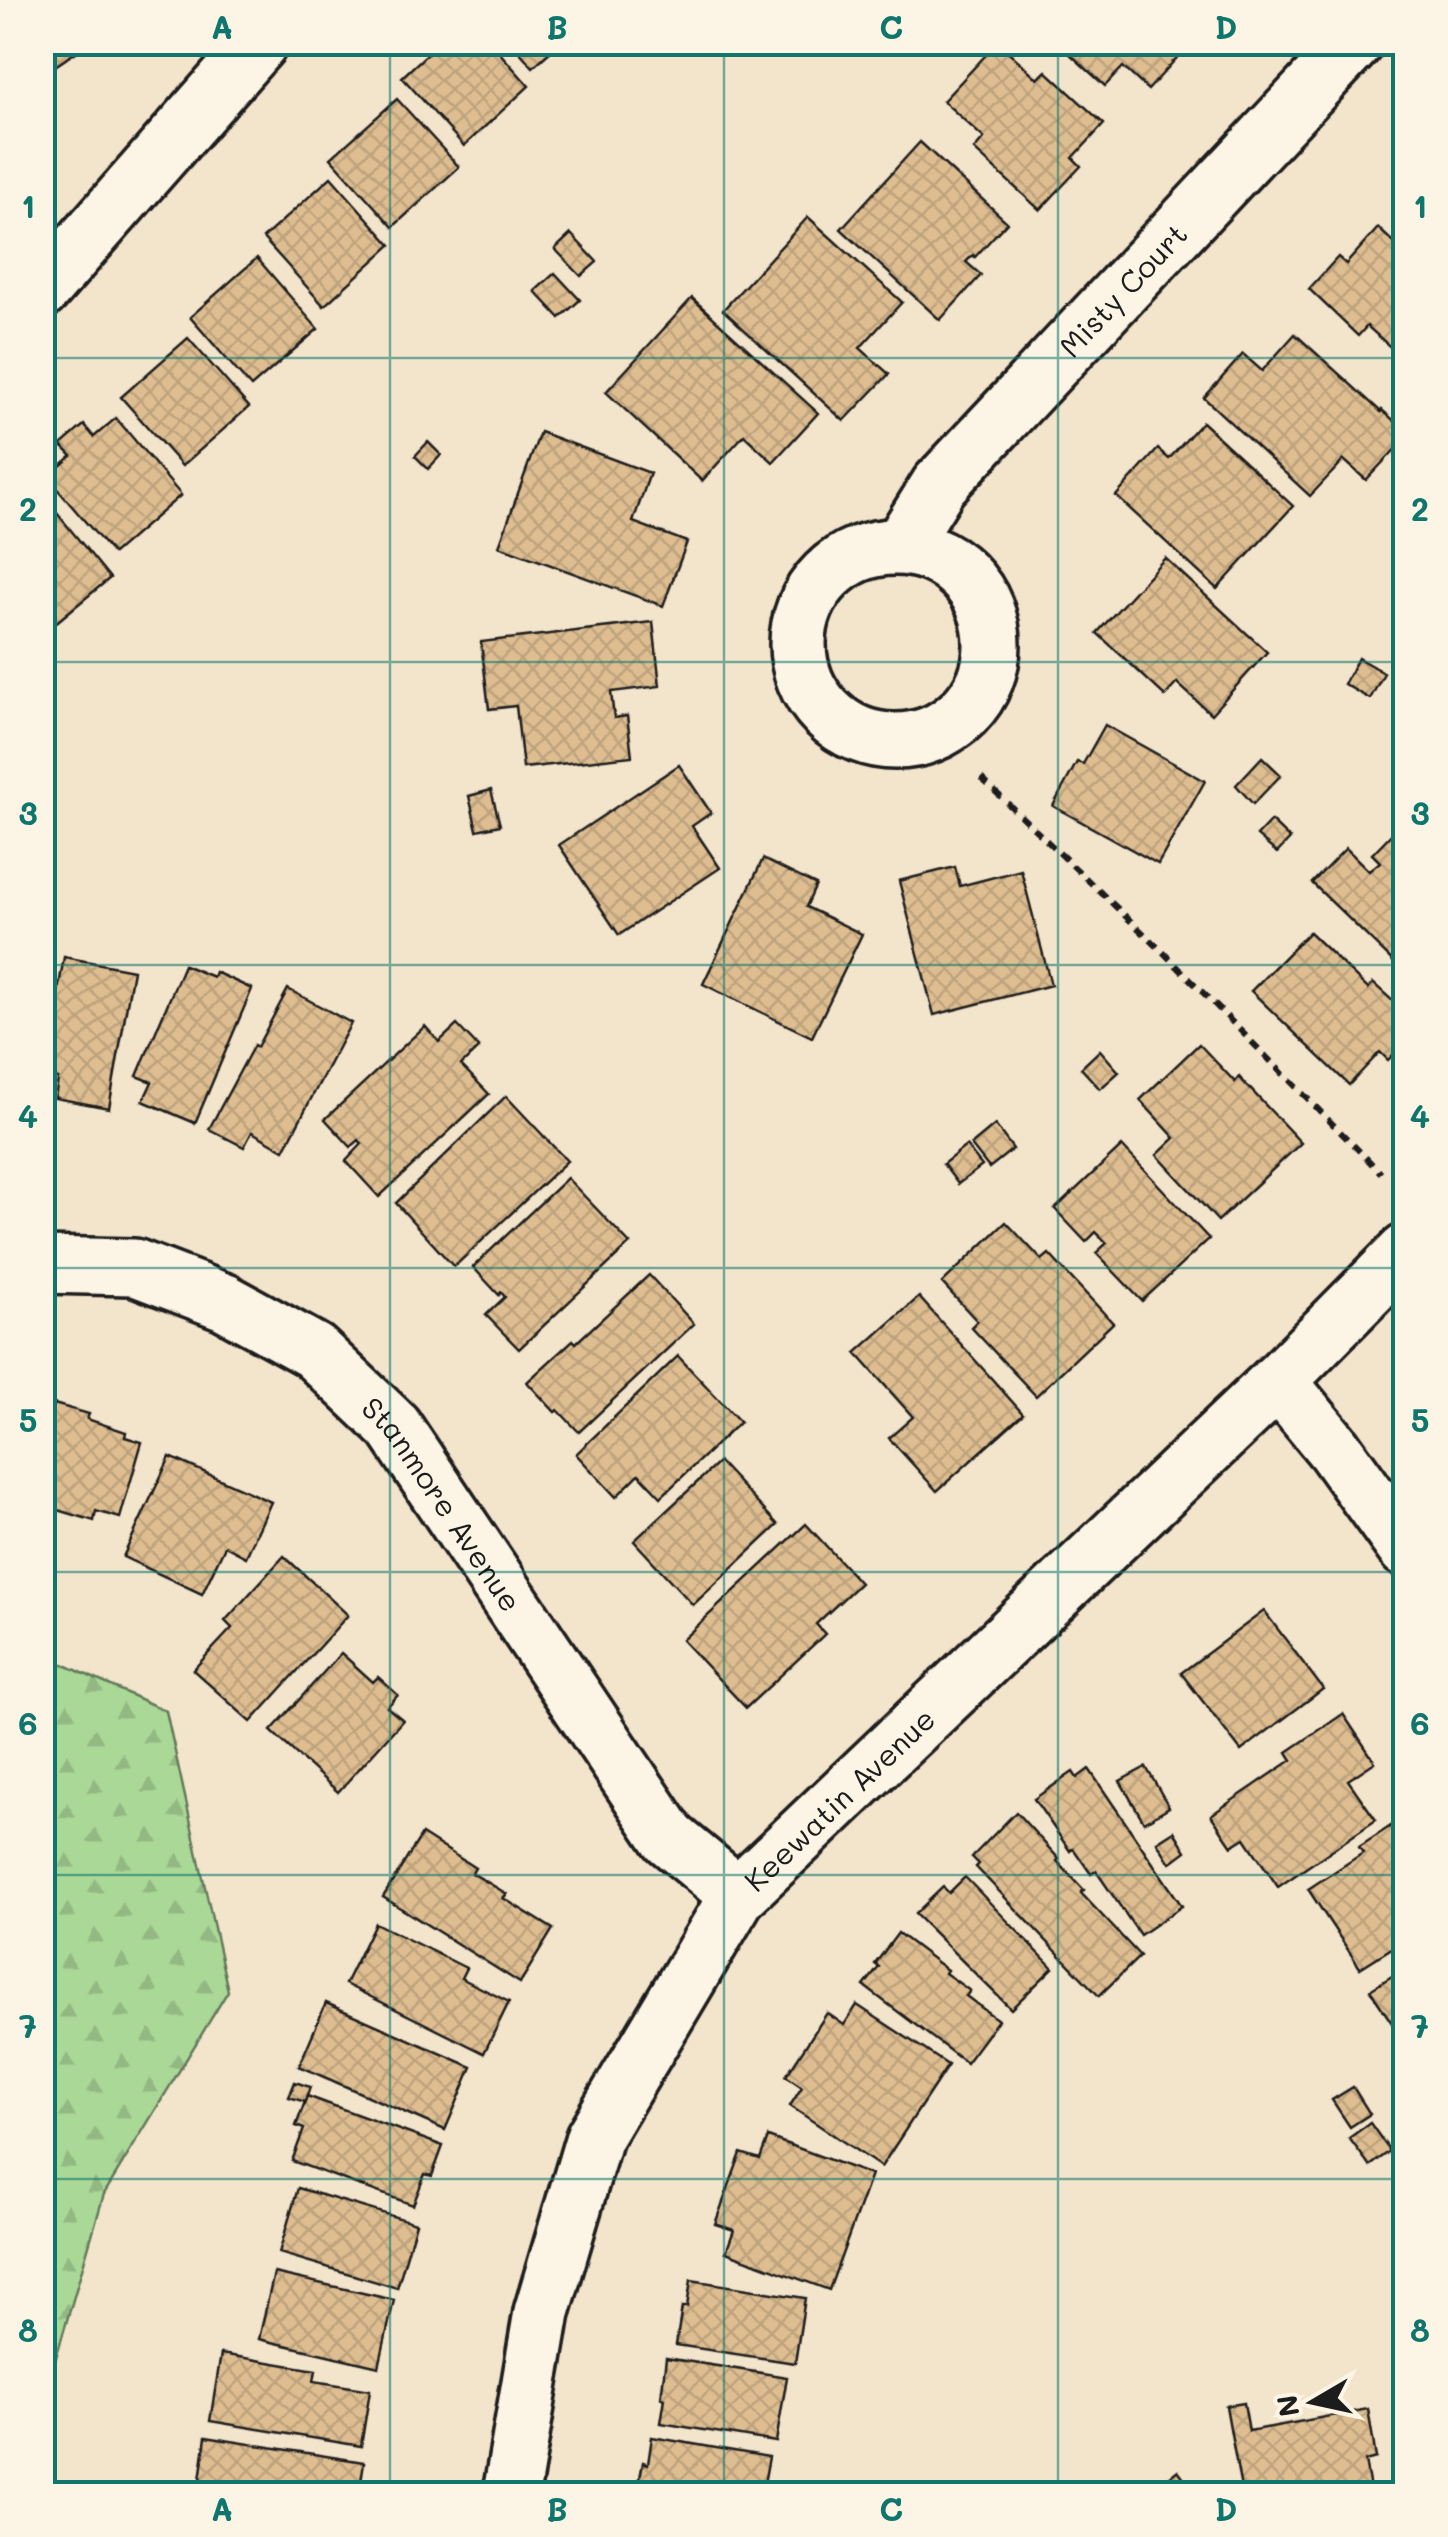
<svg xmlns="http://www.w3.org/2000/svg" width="1448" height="2537" viewBox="0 0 1448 2537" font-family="Mali,sans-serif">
	<defs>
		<pattern id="forest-firs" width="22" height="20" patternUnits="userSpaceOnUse" patternTransform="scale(2.5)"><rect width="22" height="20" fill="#aad897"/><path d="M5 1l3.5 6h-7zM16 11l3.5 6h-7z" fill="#92b982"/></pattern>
		<pattern id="building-cross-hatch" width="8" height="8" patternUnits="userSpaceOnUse" patternTransform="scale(2.5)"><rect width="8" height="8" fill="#debe91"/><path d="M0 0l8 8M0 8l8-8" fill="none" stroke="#bea37c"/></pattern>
	</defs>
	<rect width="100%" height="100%" fill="#f3e4cc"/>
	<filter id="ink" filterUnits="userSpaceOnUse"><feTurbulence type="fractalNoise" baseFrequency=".01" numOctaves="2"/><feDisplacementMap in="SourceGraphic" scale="20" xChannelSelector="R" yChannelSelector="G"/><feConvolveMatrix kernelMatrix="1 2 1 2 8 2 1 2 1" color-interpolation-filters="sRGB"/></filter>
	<g filter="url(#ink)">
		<path fill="url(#forest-firs)" stroke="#637a5a" stroke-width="2.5" d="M 43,1655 L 166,1711 L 228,1991 L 104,2194 L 48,2385 L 43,2412 Z"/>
		<g fill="url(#building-cross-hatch)" stroke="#1c1c1c" stroke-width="2.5">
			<path d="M 42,42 L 83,42 L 85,46 L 52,68 L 42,54 Z"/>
			<path d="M 440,42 L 490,42 L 529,86 L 464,146 L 402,77 Z"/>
			<path d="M 511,42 L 561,42 L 533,67 Z"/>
			<path d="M 998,42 L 1038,79 L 1046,71 L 1104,124 L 1073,158 L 1081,166 L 1040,210 L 974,150 L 984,138 L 943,101 Z"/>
			<path d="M 1057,42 L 1191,42 L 1148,90 L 1123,67 L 1105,86 Z"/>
			<path d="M 397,99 L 459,167 L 393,227 L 331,158 Z"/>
			<path d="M 920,142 L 1007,222 L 975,257 L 973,255 L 966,262 L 981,275 L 940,320 L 841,229 Z"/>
			<path d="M 331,177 L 391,245 L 324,306 L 263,238 Z"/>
			<path d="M 808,217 L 902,302 L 860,348 L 889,374 L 844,421 L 723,310 Z"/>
			<path d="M 1378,228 L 1406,254 L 1406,361 L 1367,326 L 1358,336 L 1309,289 L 1338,257 L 1346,264 Z"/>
			<path d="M 571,234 L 597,262 L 581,276 L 555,249 Z"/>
			<path d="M 257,258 L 318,329 L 251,387 L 190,317 Z"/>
			<path d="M 555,273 L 580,300 L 560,318 L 535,291 Z"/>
			<path d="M 692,298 L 818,413 L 773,462 L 744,435 L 702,481 L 606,392 Z"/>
			<path d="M 1295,334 L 1381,412 L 1382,410 L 1406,431 L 1406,438 L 1366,480 L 1344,460 L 1310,496 L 1204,398 L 1243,354 L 1262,371 Z"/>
			<path d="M 188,338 L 249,407 L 182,466 L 121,397 Z"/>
			<path d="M 116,418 L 181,495 L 113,554 L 47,477 L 72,456 L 61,445 L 84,425 L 94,437 Z"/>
			<path d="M 1202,422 L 1293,506 L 1217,589 L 1116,496 L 1158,449 L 1169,459 Z"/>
			<path d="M 540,432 L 650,473 L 633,522 L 687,542 L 663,606 L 499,546 Z"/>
			<path d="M 428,442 L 441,455 L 428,469 L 415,456 Z"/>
			<path d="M 52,507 L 110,578 L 42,634 L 42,515 Z"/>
			<path d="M 1165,558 L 1267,652 L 1211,714 L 1177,683 L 1165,696 L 1097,633 Z"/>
			<path d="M 653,622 L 660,686 L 611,692 L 614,718 L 627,716 L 632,756 L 523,768 L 516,706 L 489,709 L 481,642 Z"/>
			<path d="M 1358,658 L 1384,673 L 1370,699 L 1344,684 Z"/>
			<path d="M 1105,725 L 1205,781 L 1158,864 L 1053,806 L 1077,762 L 1083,764 Z"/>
			<path d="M 1262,757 L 1281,775 L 1253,804 L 1236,785 Z"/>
			<path d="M 679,765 L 711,813 L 692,826 L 720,868 L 619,935 L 559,845 Z"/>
			<path d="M 491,790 L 500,825 L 477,830 L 469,796 Z"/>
			<path d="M 1405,820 L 1406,820 L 1406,974 L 1312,883 L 1346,848 L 1369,871 L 1380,862 L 1372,854 Z"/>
			<path d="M 1271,821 L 1290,839 L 1277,853 L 1257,836 Z"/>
			<path d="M 763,859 L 816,885 L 806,907 L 862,934 L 812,1037 L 703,984 Z"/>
			<path d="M 955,867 L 960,886 L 1021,870 L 1051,985 L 934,1015 L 899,881 Z"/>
			<path d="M 1309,932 L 1368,989 L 1373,983 L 1406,1013 L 1406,1041 L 1388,1060 L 1380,1052 L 1349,1085 L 1251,991 Z"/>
			<path d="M 64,957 L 133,970 L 109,1108 L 55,1098 L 58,1079 L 43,1077 Z"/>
			<path d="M 184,965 L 213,977 L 215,972 L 252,989 L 195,1123 L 143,1101 L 152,1082 L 137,1076 Z"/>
			<path d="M 288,989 L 351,1023 L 284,1150 L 252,1132 L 244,1147 L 209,1129 L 254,1045 L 257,1047 Z"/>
			<path d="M 457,1025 L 479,1048 L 461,1065 L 489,1094 L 379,1197 L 346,1161 L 362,1144 L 359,1140 L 351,1147 L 325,1119 L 425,1026 L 439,1042 Z"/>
			<path d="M 1199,1044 L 1235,1082 L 1239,1077 L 1301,1143 L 1218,1221 L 1157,1155 L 1175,1138 L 1140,1100 Z"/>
			<path d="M 1100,1050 L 1119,1072 L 1100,1089 L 1081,1068 Z"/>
			<path d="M 506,1096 L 567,1161 L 454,1267 L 396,1203 Z"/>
			<path d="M 995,1125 L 1013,1149 L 989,1168 L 971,1145 Z"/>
			<path d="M 966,1146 L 982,1166 L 958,1184 L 943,1164 Z"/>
			<path d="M 1122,1146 L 1209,1239 L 1142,1301 L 1096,1253 L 1107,1243 L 1096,1232 L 1086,1242 L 1055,1209 Z"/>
			<path d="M 567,1178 L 630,1244 L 519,1349 L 486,1315 L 505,1297 L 501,1292 L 499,1295 L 473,1267 Z"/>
			<path d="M 1006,1222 L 1042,1260 L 1049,1254 L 1113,1323 L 1036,1396 L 971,1327 L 977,1321 L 942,1283 Z"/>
			<path d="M 649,1275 L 694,1324 L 579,1432 L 558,1410 L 555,1412 L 527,1382 L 573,1340 L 576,1343 Z"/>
			<path d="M 919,1297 L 1023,1414 L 937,1491 L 889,1438 L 913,1417 L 856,1353 Z"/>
			<path d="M 678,1356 L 740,1422 L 661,1497 L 639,1474 L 616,1497 L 576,1454 Z"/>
			<path d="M 54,1404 L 89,1414 L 87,1419 L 126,1432 L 125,1437 L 142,1442 L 120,1518 L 96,1511 L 94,1521 L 42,1505 L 42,1444 Z"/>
			<path d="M 170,1457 L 271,1502 L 246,1557 L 225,1546 L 202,1594 L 123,1557 Z"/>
			<path d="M 719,1462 L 778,1525 L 693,1605 L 634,1541 Z"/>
			<path d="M 806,1524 L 860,1583 L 816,1624 L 825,1634 L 746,1708 L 682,1640 Z"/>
			<path d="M 284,1556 L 348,1615 L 251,1722 L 193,1670 L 232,1628 L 225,1621 Z"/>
			<path d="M 1264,1611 L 1323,1689 L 1241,1751 L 1181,1673 Z"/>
			<path d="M 341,1653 L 373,1682 L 378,1677 L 398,1695 L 387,1707 L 403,1720 L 338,1792 L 271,1731 Z"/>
			<path d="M 1343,1714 L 1375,1762 L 1348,1780 L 1376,1820 L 1278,1887 L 1245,1838 L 1232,1846 L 1211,1815 L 1292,1760 L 1287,1752 Z"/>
			<path d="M 1146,1767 L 1169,1807 L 1144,1822 L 1120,1781 Z"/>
			<path d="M 1089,1769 L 1182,1906 L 1140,1935 L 1096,1871 L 1091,1874 L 1073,1848 L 1070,1851 L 1034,1799 L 1073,1772 L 1077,1778 Z"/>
			<path d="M 1016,1812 L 1059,1859 L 1057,1861 L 1084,1890 L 1081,1893 L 1140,1956 L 1099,1996 L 976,1867 L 979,1864 L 972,1857 Z"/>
			<path d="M 1406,1816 L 1406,1883 L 1402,1886 L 1406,1891 L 1406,1939 L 1360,1968 L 1308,1889 L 1363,1853 L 1359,1847 Z"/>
			<path d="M 1174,1831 L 1186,1851 L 1170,1863 L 1157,1842 Z"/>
			<path d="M 422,1834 L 475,1868 L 472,1873 L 507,1894 L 503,1898 L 553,1929 L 520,1983 L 383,1897 Z"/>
			<path d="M 965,1877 L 1053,1968 L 1011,2009 L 915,1914 L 943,1887 L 949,1893 Z"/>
			<path d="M 375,1923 L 466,1968 L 461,1978 L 509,2002 L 484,2053 L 345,1984 Z"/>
			<path d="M 898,1933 L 947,1970 L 945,1973 L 970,1991 L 966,1996 L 998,2020 L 966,2063 L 864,1986 L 879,1967 L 875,1964 Z"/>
			<path d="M 1406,1967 L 1406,2044 L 1370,1990 Z"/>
			<path d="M 326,2003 L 472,2067 L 445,2130 L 299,2066 Z"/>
			<path d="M 857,2005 L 948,2065 L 881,2167 L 790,2106 L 802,2087 L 786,2076 L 827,2013 L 844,2025 Z"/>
			<path d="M 295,2082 L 310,2087 L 305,2102 L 289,2097 Z"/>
			<path d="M 1353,2087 L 1370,2114 L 1350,2127 L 1332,2100 Z"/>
			<path d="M 307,2096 L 443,2146 L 432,2176 L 425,2174 L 413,2205 L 292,2161 L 304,2129 L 296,2126 Z"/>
			<path d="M 1370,2123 L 1390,2151 L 1370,2166 L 1349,2138 Z"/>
			<path d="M 768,2137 L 871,2175 L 829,2290 L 726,2252 L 734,2230 L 715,2224 L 741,2153 L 760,2159 Z"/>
			<path d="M 298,2188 L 416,2223 L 397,2288 L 279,2253 Z"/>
			<path d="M 274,2273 L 394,2300 L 379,2367 L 259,2339 Z"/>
			<path d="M 691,2280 L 805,2298 L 795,2363 L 676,2345 L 682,2307 L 687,2307 Z"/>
			<path d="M 221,2354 L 316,2370 L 314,2381 L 370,2390 L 361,2446 L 210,2421 Z"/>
			<path d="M 666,2358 L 787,2377 L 776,2442 L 661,2423 L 665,2398 L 661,2397 Z"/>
			<path d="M 1244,2403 L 1249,2431 L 1368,2409 L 1376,2458 L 1365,2461 L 1371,2494 L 1242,2494 L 1226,2406 Z"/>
			<path d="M 206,2437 L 364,2462 L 359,2494 L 198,2494 Z"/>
			<path d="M 652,2437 L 769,2457 L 762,2494 L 637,2494 L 643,2462 L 648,2464 Z"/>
			<path d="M 1178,2470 L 1196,2494 L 1122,2494 L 1142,2478 L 1151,2480 L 1156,2487 Z"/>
		</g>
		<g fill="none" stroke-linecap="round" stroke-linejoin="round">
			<g stroke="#1c1c1c" stroke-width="62">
				<g id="street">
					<path d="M 42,290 L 260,42"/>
					<path id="s1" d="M 901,546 L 939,485 L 1355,42"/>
					<circle cx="895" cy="644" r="97"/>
					<path id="s2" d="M 42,1265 L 134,1267 L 225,1302 L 314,1351 L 394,1427 L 669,1838 L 738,1895"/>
					<path d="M 1278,1381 L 1334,1449 L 1406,1549"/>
					<path id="s3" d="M 511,2494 L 542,2312 L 594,2137 L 738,1895 L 1278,1381 L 1406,1252"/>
				</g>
			</g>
			<path stroke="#1c1c1c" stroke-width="6" stroke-dasharray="10 8" stroke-linecap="butt" d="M 981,778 L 1162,951 L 1381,1173"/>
			<use href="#street" stroke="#fcf5e5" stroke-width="55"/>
		</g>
	</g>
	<path fill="none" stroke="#0f766e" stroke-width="2.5" stroke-opacity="0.55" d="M 390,42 L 390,2494M 724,42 L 724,2494M 1058,42 L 1058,2494M 42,358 L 1406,358M 42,662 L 1406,662M 42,965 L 1406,965M 42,1268 L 1406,1268M 42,1572 L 1406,1572M 42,1875 L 1406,1875M 42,2179 L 1406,2179"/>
	<g text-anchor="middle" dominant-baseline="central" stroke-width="9" stroke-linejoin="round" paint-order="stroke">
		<g font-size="30" fill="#1c1c1c" stroke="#fcf5e5">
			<text stroke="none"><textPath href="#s1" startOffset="340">Misty Court</textPath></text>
			<text stroke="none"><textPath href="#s2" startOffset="492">Stanmore Avenue</textPath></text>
			<text stroke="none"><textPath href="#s3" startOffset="788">Keewatin Avenue</textPath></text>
		</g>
	</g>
	<rect width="1448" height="2537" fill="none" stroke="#fcf5e5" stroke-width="110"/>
	<g transform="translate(1313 2402) rotate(261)" stroke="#fcf5e5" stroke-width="8" paint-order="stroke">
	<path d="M0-8L18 38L0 25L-18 38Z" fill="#1c1c1c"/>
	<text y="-15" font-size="28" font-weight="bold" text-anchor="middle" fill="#1c1c1c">N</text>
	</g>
	<rect x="55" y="55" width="1338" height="2427" fill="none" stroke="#0f766e" stroke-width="4"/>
	<g font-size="32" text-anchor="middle" font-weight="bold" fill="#0f766e">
		<text x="222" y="39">A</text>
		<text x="557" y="39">B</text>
		<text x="891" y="39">C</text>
		<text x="1226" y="39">D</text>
		<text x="28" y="218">1</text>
		<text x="1420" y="218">1</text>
		<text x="28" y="521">2</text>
		<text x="1420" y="521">2</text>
		<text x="28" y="825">3</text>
		<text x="1420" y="825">3</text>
		<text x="28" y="1128">4</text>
		<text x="1420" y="1128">4</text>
		<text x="28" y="1432">5</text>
		<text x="1420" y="1432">5</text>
		<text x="28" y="1735">6</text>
		<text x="1420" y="1735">6</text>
		<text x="28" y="2038">7</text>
		<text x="1420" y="2038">7</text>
		<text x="28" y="2342">8</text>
		<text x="1420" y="2342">8</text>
		<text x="222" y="2521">A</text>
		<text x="557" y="2521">B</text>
		<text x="891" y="2521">C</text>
		<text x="1226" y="2521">D</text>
	</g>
</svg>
